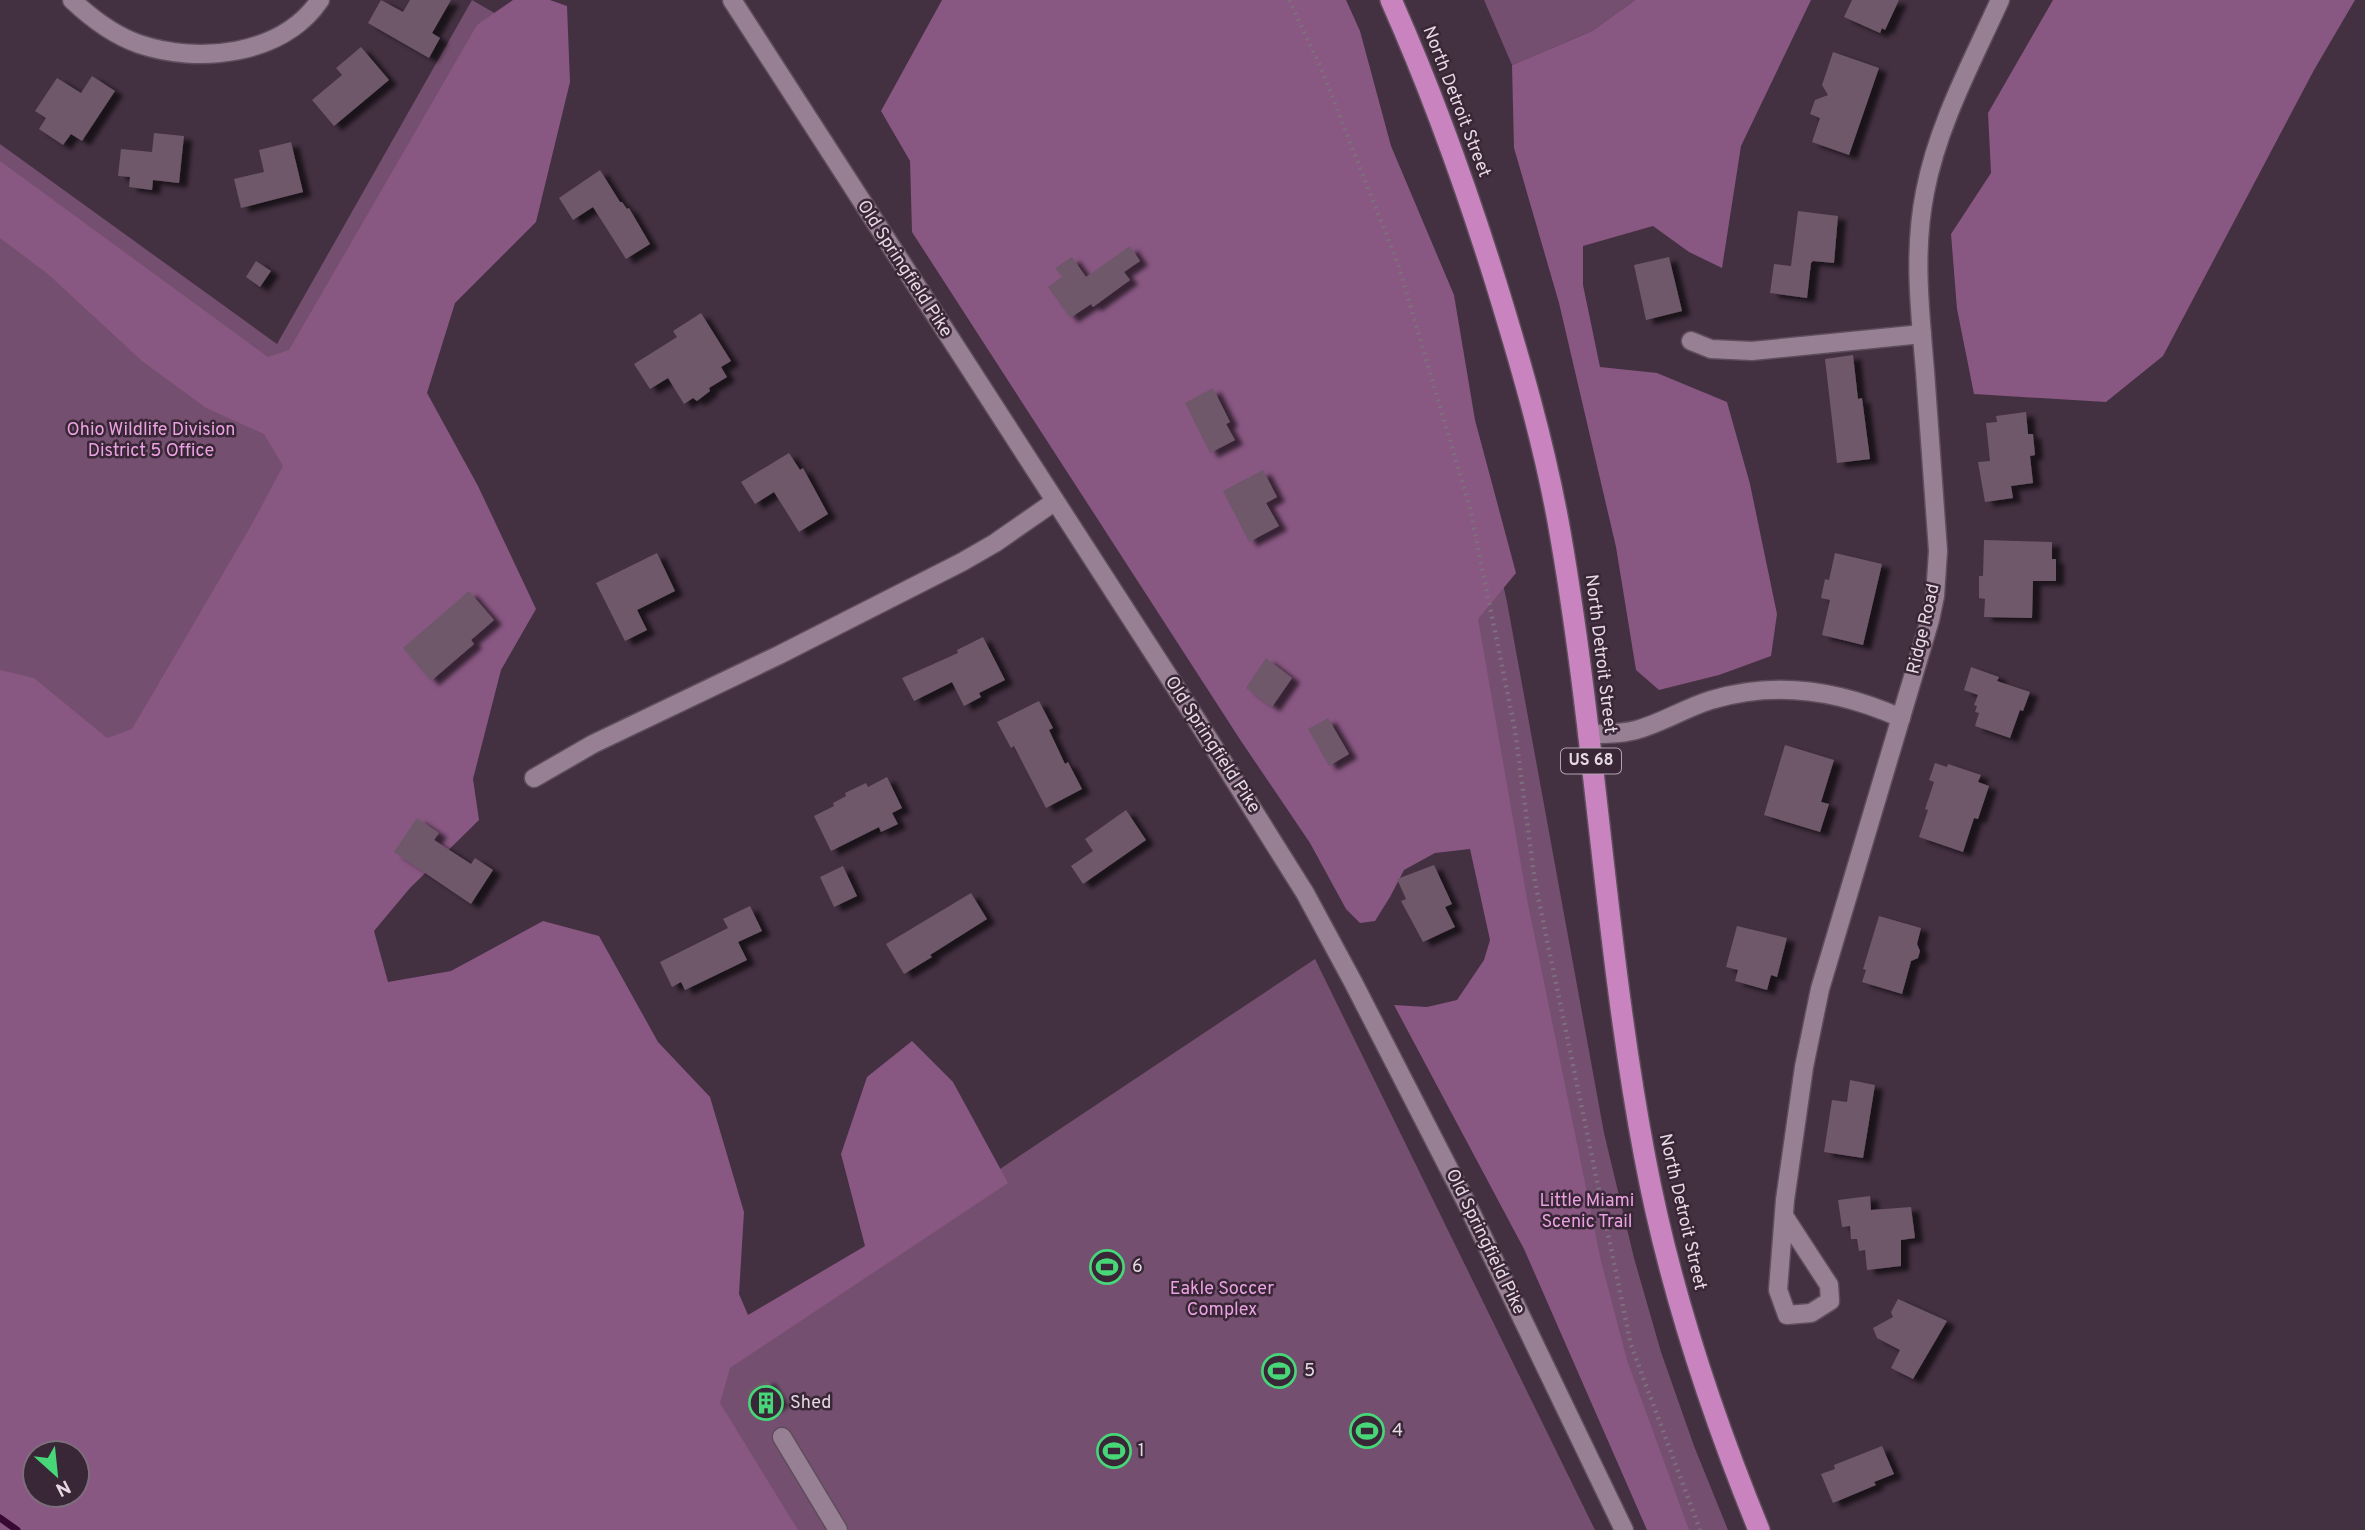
<svg xmlns="http://www.w3.org/2000/svg" width="2365" height="1530" viewBox="0 0 2365 1530" font-family="Overpass,sans-serif">
	<defs>
		<filter id="shadow"><feDropShadow dx="8" dy="4.5" stdDeviation="2" flood-color="#0009"/></filter>
	</defs>
	<rect width="100%" height="100%" fill="#433041"/>
	<g fill="#744f6f">
		<path d="M 472,0 L 562,52 L 0,993 L 0,144 L 277,344 Z"/>
		<path d="M 1317,0 L 1463,404 L 1507,602 L 1604,1133 L 1634,1258 L 1661,1352 L 1694,1446 L 1728,1530 L 1654,1530 Z"/>
		<path d="M 1484,0 L 1635,0 L 1592,31 L 1512,65 Z"/>
		<path d="M 1315,959 L 1595,1530 L 779,1530 L 682,1381 Z"/>
	</g>
	<g fill="#885782" fill-rule="evenodd">
		<path d="M 513,0 L 550,0 L 567,6 L 570,82 L 536,222 L 455,303 L 427,393 L 478,486 L 536,609 L 501,670 L 473,779 L 479,820 L 410,888 L 374,931 L 388,982 L 451,971 L 543,921 L 599,936 L 658,1042 L 710,1097 L 744,1212 L 739,1294 L 748,1315 L 865,1246 L 841,1154 L 867,1077 L 912,1041 L 953,1082 L 1008,1183 L 730,1368 L 720,1403 L 798,1530 L 0,1530 L 0,670 L 34,678 L 107,738 L 132,729 L 252,524 L 283,466 L 264,434 L 206,408 L 142,361 L 49,275 L 0,238 L 0,161 L 268,357 L 289,350 L 477,25 ZM 35,1453 L 77,1453 L 77,1495 L 35,1495 Z"/>
		<path d="M 942,0 L 1346,0 L 1360,31 L 1391,146 L 1454,295 L 1475,420 L 1516,573 L 1478,619 L 1527,899 L 1601,1261 L 1627,1360 L 1689,1530 L 1647,1530 L 1524,1249 L 1394,1005 L 1427,1007 L 1457,1000 L 1484,960 L 1490,940 L 1470,849 L 1435,853 L 1404,870 L 1390,897 L 1375,921 L 1360,923 L 1346,909 L 1310,843 L 1241,741 L 912,232 L 910,161 L 881,111 Z"/>
		<path d="M 1635,0 L 1811,0 L 1741,146 L 1722,268 L 1689,252 L 1653,226 L 1583,246 L 1583,285 L 1600,367 L 1657,373 L 1727,402 L 1750,484 L 1777,614 L 1771,656 L 1719,675 L 1659,690 L 1636,670 L 1616,547 L 1559,303 L 1514,148 L 1512,65 L 1592,31 Z"/>
		<path d="M 2053,0 L 2355,0 L 2314,70 L 2163,356 L 2106,402 L 1974,394 L 1957,309 L 1951,234 L 1991,173 L 1988,113 Z"/>
	</g>
	<g fill="none" stroke-linecap="round" stroke-linejoin="round">
		<path stroke="#370a34" stroke-width="7" d="M 0,1518 L 17,1530"/>
	</g>
	<g fill="#6e586a" filter="url(#shadow)">
		<path d="M 381,0 L 403,12 L 410,0 L 451,0 L 432,33 L 440,38 L 429,58 L 368,23 Z"/>
		<path d="M 1852,0 L 1899,0 L 1885,30 L 1882,28 L 1880,33 L 1844,17 Z"/>
		<path d="M 361,47 L 389,80 L 334,126 L 312,100 L 342,75 L 336,68 Z"/>
		<path d="M 1833,52 L 1879,68 L 1849,155 L 1812,142 L 1820,118 L 1810,114 L 1815,100 L 1828,95 L 1822,85 Z"/>
		<path d="M 92,76 L 115,91 L 82,141 L 71,134 L 63,145 L 39,129 L 46,118 L 35,111 L 57,78 L 81,93 Z"/>
		<path d="M 154,133 L 184,136 L 179,183 L 153,180 L 152,190 L 129,187 L 130,177 L 118,176 L 121,149 L 152,152 Z"/>
		<path d="M 291,142 L 303,192 L 241,208 L 234,179 L 264,172 L 259,150 Z"/>
		<path d="M 600,170 L 620,202 L 622,202 L 627,209 L 629,208 L 650,244 L 626,259 L 593,207 L 573,220 L 559,198 Z"/>
		<path d="M 1798,211 L 1838,216 L 1834,263 L 1813,261 L 1811,263 L 1807,298 L 1770,293 L 1774,264 L 1791,266 Z"/>
		<path d="M 1130,246 L 1140,261 L 1124,272 L 1130,280 L 1093,307 L 1091,304 L 1070,318 L 1048,287 L 1062,277 L 1055,268 L 1072,257 L 1086,277 Z"/>
		<path d="M 1669,257 L 1682,311 L 1646,320 L 1634,265 Z"/>
		<path d="M 256,261 L 271,271 L 260,287 L 246,277 Z"/>
		<path d="M 701,313 L 731,361 L 721,367 L 727,377 L 709,388 L 710,391 L 697,401 L 693,398 L 684,404 L 668,378 L 650,389 L 634,364 L 677,337 L 673,331 Z"/>
		<path d="M 1853,355 L 1858,399 L 1862,398 L 1870,459 L 1837,463 L 1825,359 Z"/>
		<path d="M 1213,388 L 1230,422 L 1226,424 L 1235,440 L 1210,453 L 1185,403 Z"/>
		<path d="M 2026,412 L 2028,434 L 2033,434 L 2035,455 L 2030,456 L 2033,483 L 2011,486 L 2013,498 L 1985,502 L 1978,462 L 1990,461 L 1986,423 L 1997,422 L 1996,416 Z"/>
		<path d="M 789,453 L 800,470 L 803,468 L 828,514 L 799,532 L 774,492 L 755,504 L 741,482 Z"/>
		<path d="M 1263,470 L 1277,497 L 1266,503 L 1279,526 L 1249,542 L 1223,491 Z"/>
		<path d="M 1984,540 L 2052,542 L 2052,559 L 2056,559 L 2056,581 L 2033,581 L 2032,618 L 1984,617 L 1985,599 L 1979,598 L 1979,576 L 1983,576 Z"/>
		<path d="M 657,553 L 675,591 L 637,610 L 647,630 L 625,641 L 596,583 Z"/>
		<path d="M 1835,553 L 1882,564 L 1863,645 L 1822,635 L 1830,600 L 1821,598 L 1825,579 L 1829,580 Z"/>
		<path d="M 469,591 L 494,620 L 471,640 L 474,644 L 431,681 L 403,648 Z"/>
		<path d="M 983,637 L 1005,680 L 979,693 L 981,697 L 964,706 L 952,682 L 914,701 L 902,678 L 958,653 L 957,650 Z"/>
		<path d="M 1266,658 L 1292,678 L 1272,707 L 1246,688 Z"/>
		<path d="M 1971,667 L 1999,677 L 1997,681 L 2030,692 L 2023,711 L 2020,710 L 2010,738 L 1975,726 L 1979,713 L 1975,712 L 1977,706 L 1974,705 L 1978,695 L 1964,690 Z"/>
		<path d="M 1039,701 L 1053,728 L 1049,730 L 1065,764 L 1068,762 L 1082,789 L 1046,808 L 1014,746 L 1011,748 L 997,722 Z"/>
		<path d="M 1328,718 L 1349,754 L 1329,766 L 1308,729 Z"/>
		<path d="M 1785,745 L 1834,760 L 1821,802 L 1829,804 L 1820,832 L 1764,815 Z"/>
		<path d="M 1935,763 L 1947,767 L 1948,764 L 1981,775 L 1978,782 L 1989,786 L 1978,819 L 1974,818 L 1963,852 L 1919,837 L 1928,810 L 1925,809 L 1934,782 L 1929,780 Z"/>
		<path d="M 887,777 L 902,808 L 892,813 L 898,824 L 881,832 L 879,827 L 831,851 L 814,816 L 834,806 L 833,803 L 846,796 L 845,793 L 866,783 L 868,787 Z"/>
		<path d="M 1126,810 L 1146,840 L 1083,884 L 1071,866 L 1093,851 L 1085,839 Z"/>
		<path d="M 417,818 L 439,833 L 434,840 L 471,864 L 475,858 L 493,870 L 471,904 L 394,852 Z"/>
		<path d="M 1434,865 L 1452,904 L 1445,907 L 1455,927 L 1423,942 L 1401,901 L 1406,899 L 1397,879 Z"/>
		<path d="M 843,866 L 857,896 L 834,907 L 820,877 Z"/>
		<path d="M 971,893 L 987,919 L 930,955 L 932,957 L 904,974 L 886,944 Z"/>
		<path d="M 750,906 L 762,931 L 738,942 L 747,960 L 685,990 L 681,982 L 672,987 L 660,962 L 728,928 L 723,919 Z"/>
		<path d="M 1879,916 L 1921,928 L 1917,944 L 1920,951 L 1918,958 L 1911,961 L 1902,994 L 1862,982 L 1866,970 L 1863,969 Z"/>
		<path d="M 1737,926 L 1787,938 L 1777,977 L 1771,975 L 1767,990 L 1735,981 L 1738,970 L 1726,967 Z"/>
		<path d="M 1850,1080 L 1875,1085 L 1863,1158 L 1824,1152 L 1832,1100 L 1847,1102 Z"/>
		<path d="M 1870,1196 L 1871,1210 L 1911,1207 L 1915,1238 L 1901,1240 L 1901,1266 L 1867,1270 L 1865,1250 L 1859,1251 L 1857,1239 L 1851,1239 L 1850,1226 L 1842,1227 L 1838,1200 Z"/>
		<path d="M 1898,1299 L 1947,1321 L 1913,1379 L 1891,1368 L 1900,1350 L 1877,1338 L 1873,1328 L 1893,1317 L 1891,1312 Z"/>
		<path d="M 767,1379 L 781,1402 L 760,1414 L 747,1391 Z"/>
		<path d="M 1882,1446 L 1894,1474 L 1874,1482 L 1876,1485 L 1833,1503 L 1821,1474 L 1835,1469 L 1834,1465 Z"/>
	</g>
	<g fill="none" stroke-linecap="round" stroke-linejoin="round">
		<g stroke="#5e4d5c" stroke-width="21">
			<g id="minor">
				<path d="M 72,0 C 91,18 113,35 139,44 C 198,64 282,56 320,0"/>
				<path d="M 732,0 L 1196,719 L 1305,893 L 1353,982 L 1466,1202 L 1624,1530"/>
				<path d="M 1691,341 L 1711,349 L 1752,351 L 1922,334"/>
				<path d="M 1587,734 C 1604,734 1620,734 1636,730 C 1662,723 1685,708 1711,700 C 1776,680 1841,691 1901,718"/>
				<path d="M 534,778 L 593,744 L 779,655 L 962,562 L 995,543 L 1054,502"/>
				<path d="M 1784,1216 L 1829,1285 L 1830,1301 L 1811,1313 L 1787,1315 L 1778,1290 L 1785,1200 L 1804,1067 L 1820,989 L 1930,620 L 1935,596 L 1938,551 C 1934,491 1929,431 1925,371 C 1920,311 1913,252 1925,192 C 1938,124 1972,62 2000,0"/>
				<path d="M 782,1437 L 838,1530"/>
			</g>
		</g>
		<g stroke="#5e4d5c" stroke-width="24">
			<path id="highway" d="M 1391,0 C 1432,92 1466,187 1496,283 C 1520,361 1543,440 1558,521 C 1596,732 1605,948 1645,1158 C 1669,1286 1710,1410 1759,1530"/>
		</g>
		<path stroke="#7f6e7d" stroke-width="4.5" stroke-dasharray="2 5" stroke-linecap="butt" d="M 1289,0 L 1321,68 L 1399,267 L 1470,508 L 1515,730 L 1535,882 L 1631,1345 L 1700,1530"/>
		<use href="#minor" stroke="#978093" stroke-width="18"/>
		<use href="#highway" stroke="#c984c0" stroke-width="21"/>
	</g>
	<defs>
		<g id="stadium-ring" transform="scale(1.75)"><circle r="9.5" fill="#392636" stroke="#47d779" stroke-width="1.5"/><path d="M0-5a6.5 5 0 1 0 0 10a6.5 5 0 1 0 0-10ZM-3.5-1.8h7v3.6h-7Z" fill="#47d779"/></g>
		<g id="building-ring" transform="scale(1.75)"><circle r="9.5" fill="#392636" stroke="#47d779" stroke-width="1.5"/><path d="M-4-6H4V6H1V3H-1V6H-4ZM-2.5-4.3h1.7v1.8h-1.7ZM.8-4.3h1.7v1.8H.8ZM-2.5-1h1.7V.8h-1.7ZM.8-1h1.7V.8H.8Z" fill="#47d779"/></g>
	</defs>
	<g fill-rule="evenodd">
		<use href="#stadium-ring" x="1107" y="1267"/>
		<use href="#stadium-ring" x="1279" y="1371"/>
		<use href="#building-ring" x="766" y="1403"/>
		<use href="#stadium-ring" x="1367" y="1431"/>
		<use href="#stadium-ring" x="1114" y="1451"/>
	</g>
	<g text-anchor="middle" dominant-baseline="central" stroke-width="5" stroke-linejoin="round" paint-order="stroke">
		<rect fill="#392636" stroke="#b2a3b0" stroke-width="2" x="1561" y="748.5" width="60" height="25" rx="5"/>
		<g font-size="16" font-weight="bold" fill="#e6d9e4">
			<text x="1591" y="761">US 68</text>
		</g>
		<g font-size="18" fill="#e6d9e4" stroke="#392636">
			<text transform="translate(1456 102) rotate(69)">North Detroit Street</text>
			<text transform="translate(904 269) rotate(57)">Old Springfield Pike</text>
			<text transform="translate(1924 629) rotate(-77)">Ridge Road</text>
			<text transform="translate(1600 654) rotate(83)">North Detroit Street</text>
			<text transform="translate(1212 745) rotate(57)">Old Springfield Pike</text>
			<text transform="translate(1682 1212) rotate(77)">North Detroit Street</text>
			<text transform="translate(1485 1242) rotate(64)">Old Springfield Pike</text>
		</g>
		<g font-size="18" fill="#eba2e2" stroke="#392636">
			<text x="151" y="430">Ohio Wildlife Division<tspan x="151" dy="21">District 5 Office</tspan></text>
			<text x="1587" y="1201">Little Miami<tspan x="1587" dy="21">Scenic Trail</tspan></text>
			<text x="1222" y="1289">Eakle Soccer<tspan x="1222" dy="21">Complex</tspan></text>
		</g>
		<g font-size="18" fill="#e6d9e4" stroke="#392636" text-anchor="start">
			<text x="1132" y="1267">6</text>
			<text x="1304" y="1371">5</text>
			<text x="790" y="1403">Shed</text>
			<text x="1392" y="1431">4</text>
			<text x="1138" y="1451">1</text>
		</g>
	</g>
	<g transform="translate(56 1474) rotate(153)"><circle r="33" fill="#392636" stroke="#7e6e7c" stroke-width="2"/>
	<path d="M0-5L12 26L0 18L-12 26Z" fill="#47d779"/>
	<text y="-10" font-size="19" font-weight="bold" text-anchor="middle" fill="#e6d9e4">N</text>
	</g>
</svg>
